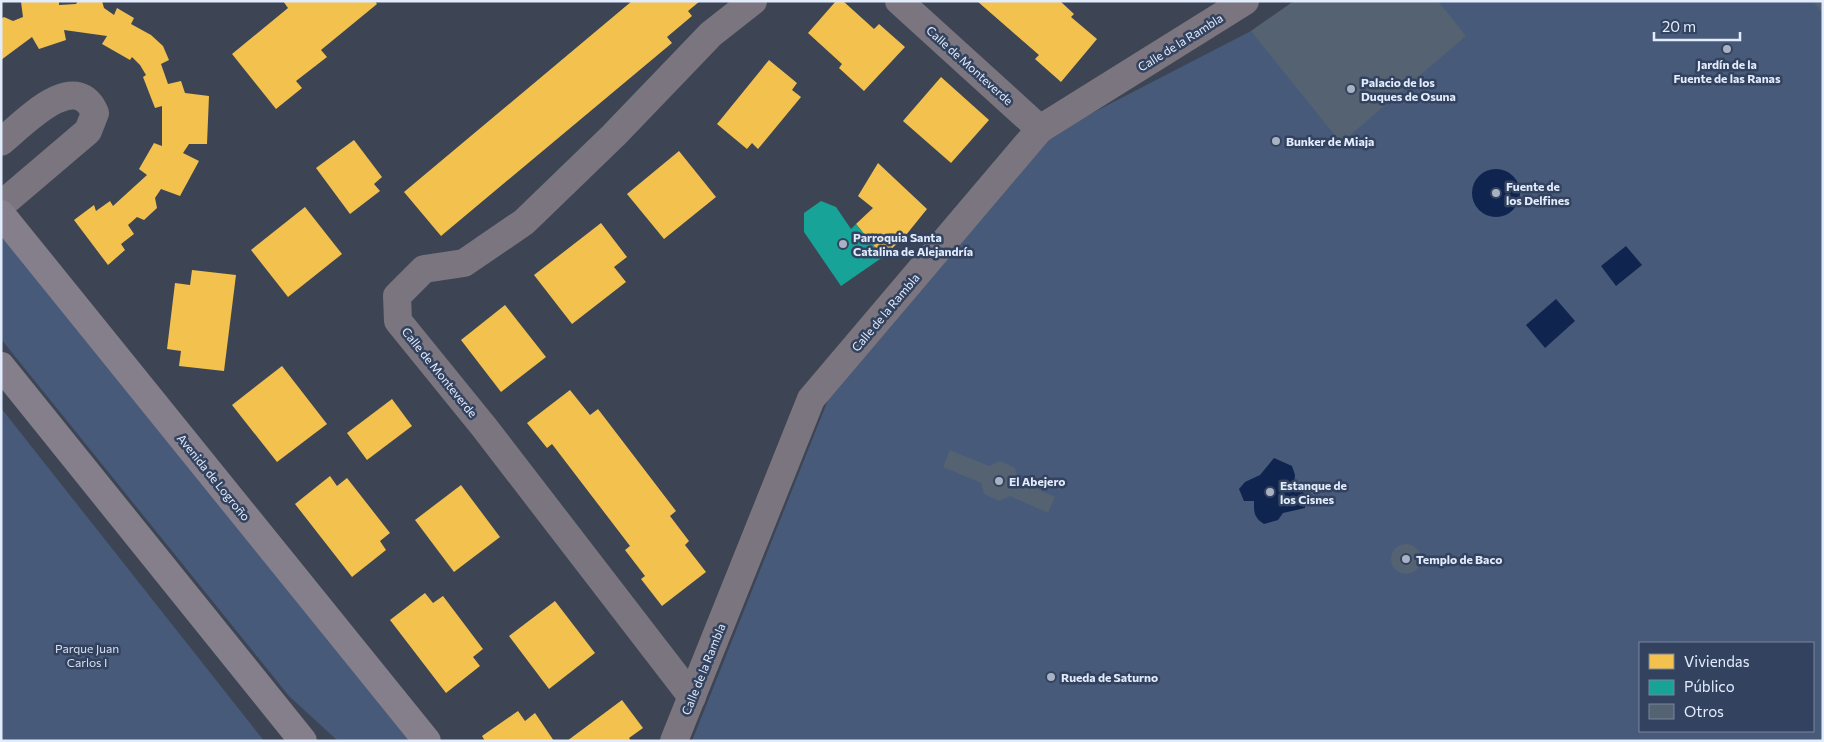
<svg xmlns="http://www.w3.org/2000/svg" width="1824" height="742" viewBox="0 0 1824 742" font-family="Commissioner,sans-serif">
	<rect width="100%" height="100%" fill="#3d4554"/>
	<g fill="#485a7a" fill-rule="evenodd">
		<path d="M 1294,1 L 1823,1 L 1823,741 L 692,741 L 834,385 L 1040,140 L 1251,31 ZM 1640,643 L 1813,643 L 1813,731 L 1640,731 Z"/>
		<path d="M 1,234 L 409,741 L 338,741 L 289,696 L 1,339 Z"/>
		<path d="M 1,408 L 264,741 L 1,741 Z"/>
	</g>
	<g fill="#0f244f">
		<circle cx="1496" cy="193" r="24"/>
		<path d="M 1626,246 L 1642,265 L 1616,286 L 1601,266 Z"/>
		<path d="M 1556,299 L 1575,321 L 1545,348 L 1526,325 Z"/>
		<path d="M 1274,458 L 1292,466 L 1295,475 L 1294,485 L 1305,494 L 1305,508 L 1283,513 L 1278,520 L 1264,524 C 1253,517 1254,511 1254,501 L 1244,501 L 1239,489 L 1245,482 L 1260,475 Z"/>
	</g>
	<g fill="#f2c14e">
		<path d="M 24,1 L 59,1 L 59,5 L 76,4 L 78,1 L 102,1 L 104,8 L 114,15 L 117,8 L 134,18 L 131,24 L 151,35 L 163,46 L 169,60 L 161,64 L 168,84 L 181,81 L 185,93 L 209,96 L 207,144 L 189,144 L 183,153 L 199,161 L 180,196 L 161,189 L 155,198 L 157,208 L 144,220 L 137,217 L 128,225 L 134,234 L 121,244 L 125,250 L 108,265 L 74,220 L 94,205 L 96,211 L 110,201 L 113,206 L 147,175 L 139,169 L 154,143 L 162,146 L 162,106 L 155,108 L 143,77 L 146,75 L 140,65 L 132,57 L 130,60 L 102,44 L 107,36 L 64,30 L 66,40 L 39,49 L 32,37 L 1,60 L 1,19 L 4,17 L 13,21 L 23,17 L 21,2 Z"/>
		<path d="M 283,1 L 375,1 L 377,4 L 321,50 L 327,57 L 296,81 L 302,88 L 276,109 L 232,54 L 288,8 Z"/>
		<path d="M 632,1 L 700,1 L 688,11 L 692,16 L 667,37 L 672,43 L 441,236 L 404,192 Z"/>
		<path d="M 836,1 L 843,1 L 874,29 L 879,24 L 905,47 L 864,91 L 839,68 L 842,64 L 808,33 Z"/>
		<path d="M 977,1 L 1060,1 L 1074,14 L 1071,17 L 1097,39 L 1061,82 L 1035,59 L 1039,55 Z"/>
		<path d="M 769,60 L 797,83 L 792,90 L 801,97 L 758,149 L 752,143 L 747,149 L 717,124 Z"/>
		<path d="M 941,77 L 989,120 L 951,163 L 903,121 Z"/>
		<path d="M 354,140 L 382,177 L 374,184 L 380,191 L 350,214 L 316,168 Z"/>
		<path d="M 679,151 L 716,197 L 664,239 L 627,194 Z"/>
		<path d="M 878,163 L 927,209 L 906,235 L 883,257 L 856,224 L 873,208 L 858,196 Z"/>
		<path d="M 305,207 L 342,254 L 288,297 L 251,250 Z"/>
		<path d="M 601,223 L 627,257 L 614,267 L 626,282 L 572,324 L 534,275 Z"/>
		<path d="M 192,270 L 236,275 L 224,371 L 179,366 L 181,351 L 167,349 L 175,283 L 190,285 Z"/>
		<path d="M 505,305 L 546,357 L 501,392 L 461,340 Z"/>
		<path d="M 282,366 L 327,424 L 277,462 L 232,405 Z"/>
		<path d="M 570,390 L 590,415 L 598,409 L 676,511 L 670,516 L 689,541 L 685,545 L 706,572 L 662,606 L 641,579 L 645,576 L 625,550 L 630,546 L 552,444 L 547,448 L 527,423 Z"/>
		<path d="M 392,399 L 412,426 L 367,460 L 347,433 Z"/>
		<path d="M 330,476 L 337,486 L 347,478 L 390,533 L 380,541 L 386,550 L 352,577 L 295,504 Z"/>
		<path d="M 461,485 L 500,537 L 454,572 L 415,520 Z"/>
		<path d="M 425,593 L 433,603 L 443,596 L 483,649 L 473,657 L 480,666 L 446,693 L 390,620 Z"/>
		<path d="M 555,601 L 595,653 L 549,689 L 509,636 Z"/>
		<path d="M 622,700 L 643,728 L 629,738 L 631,741 L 567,741 Z"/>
		<path d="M 518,711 L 525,721 L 535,713 L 554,741 L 485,741 L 482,736 Z"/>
	</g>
	<path fill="#17a398" d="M 821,201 L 836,207 L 851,229 L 856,224 L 883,257 L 841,286 L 804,232 L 804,213 Z"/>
	<g fill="#546271">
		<path d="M 1294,1 L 1438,1 L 1466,36 L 1341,143 L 1251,31 Z"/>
		<path d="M 1813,1 L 1823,1 L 1823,14 Z"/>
		<path d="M 950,450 L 989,466 L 1000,461 L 1015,468 L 1018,480 L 1055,497 L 1048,513 L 1010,496 L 999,501 L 984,494 L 981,483 L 943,467 Z"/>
		<circle cx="1406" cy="559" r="15"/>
	</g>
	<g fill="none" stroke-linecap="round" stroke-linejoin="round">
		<g stroke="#7a757e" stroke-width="28">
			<path d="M 899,1 L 1040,129"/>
			<path d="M 1,142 C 23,124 76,67 95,113 L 88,131 L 1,205"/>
			<path d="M 692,697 L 484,427 L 398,321 L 397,296 L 424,269 L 464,263 L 524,222 L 614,135 L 711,34 L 753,1"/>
			<path d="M 674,741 L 811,399 L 1040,129 L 1245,1"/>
		</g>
		<g stroke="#847f8b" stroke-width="28">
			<path d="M 1,214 L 427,741"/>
			<path d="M 1,366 L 303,741"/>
		</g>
	</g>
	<g fill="#a8b2c2" stroke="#33425e" stroke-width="2">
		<circle cx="1727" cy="49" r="5"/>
		<circle cx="1351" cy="89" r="5"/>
		<circle cx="1276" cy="141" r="5"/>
		<circle cx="1496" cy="193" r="5"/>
		<circle cx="843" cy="244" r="5"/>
		<circle cx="999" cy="481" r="5"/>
		<circle cx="1270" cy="492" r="5"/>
		<circle cx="1406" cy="559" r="5"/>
		<circle cx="1051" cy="677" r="5"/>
	</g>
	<g text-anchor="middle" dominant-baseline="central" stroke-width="5" stroke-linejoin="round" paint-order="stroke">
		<g font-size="12" fill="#e2ecfd" stroke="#33425e">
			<text transform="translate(1180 42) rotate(-32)">Calle de la Rambla</text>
			<text transform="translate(970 65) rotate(42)">Calle de Monteverde</text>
			<text transform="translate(885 312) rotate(-50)">Calle de la Rambla</text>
			<text transform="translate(440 372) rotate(51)">Calle de Monteverde</text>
			<text transform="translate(214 477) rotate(51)">Avenida de Logroño</text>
			<text transform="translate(703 669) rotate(-68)">Calle de la Rambla</text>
		</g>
		<g font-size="12" font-weight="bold" fill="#e2ecfd" stroke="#33425e" text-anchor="start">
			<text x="1727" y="64" text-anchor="middle">Jardín de la<tspan x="1727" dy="14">Fuente de las Ranas</tspan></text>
			<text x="1361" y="82">Palacio de los<tspan x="1361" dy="14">Duques de Osuna</tspan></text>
			<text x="1286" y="141">Bunker de Miaja</text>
			<text x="1506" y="186">Fuente de<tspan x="1506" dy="14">los Delfines</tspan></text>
			<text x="853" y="237">Parroquia Santa<tspan x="853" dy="14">Catalina de Alejandría</tspan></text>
			<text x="1009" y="481">El Abejero</text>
			<text x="1280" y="485">Estanque de<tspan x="1280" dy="14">los Cisnes</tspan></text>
			<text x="1416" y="559">Templo de Baco</text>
			<text x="1061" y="677">Rueda de Saturno</text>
		</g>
		<g font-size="12" fill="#d7e0ef" stroke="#33425e">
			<text x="87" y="648">Parque Juan<tspan x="87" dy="14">Carlos I</tspan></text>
		</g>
	</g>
	<rect width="1824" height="742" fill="none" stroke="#e2ecfd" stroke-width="5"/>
	<rect x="1639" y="642" width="175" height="90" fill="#33425e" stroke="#79869e"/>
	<rect x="1649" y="654" width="25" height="15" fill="#f2c14e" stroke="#79869e"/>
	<text x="1684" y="667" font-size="15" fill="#e2ecfd">Viviendas</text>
	<rect x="1649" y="680" width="25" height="15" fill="#17a398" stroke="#79869e"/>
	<text x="1684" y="692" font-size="15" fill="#e2ecfd">Público</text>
	<rect x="1649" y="704" width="25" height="15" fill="#546271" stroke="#79869e"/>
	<text x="1684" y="717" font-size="15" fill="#e2ecfd">Otros</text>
	<path d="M1654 32v8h86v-8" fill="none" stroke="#e2ecfd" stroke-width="2.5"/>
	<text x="1662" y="32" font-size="15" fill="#e2ecfd" stroke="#33425e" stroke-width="4" paint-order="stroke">20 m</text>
</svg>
